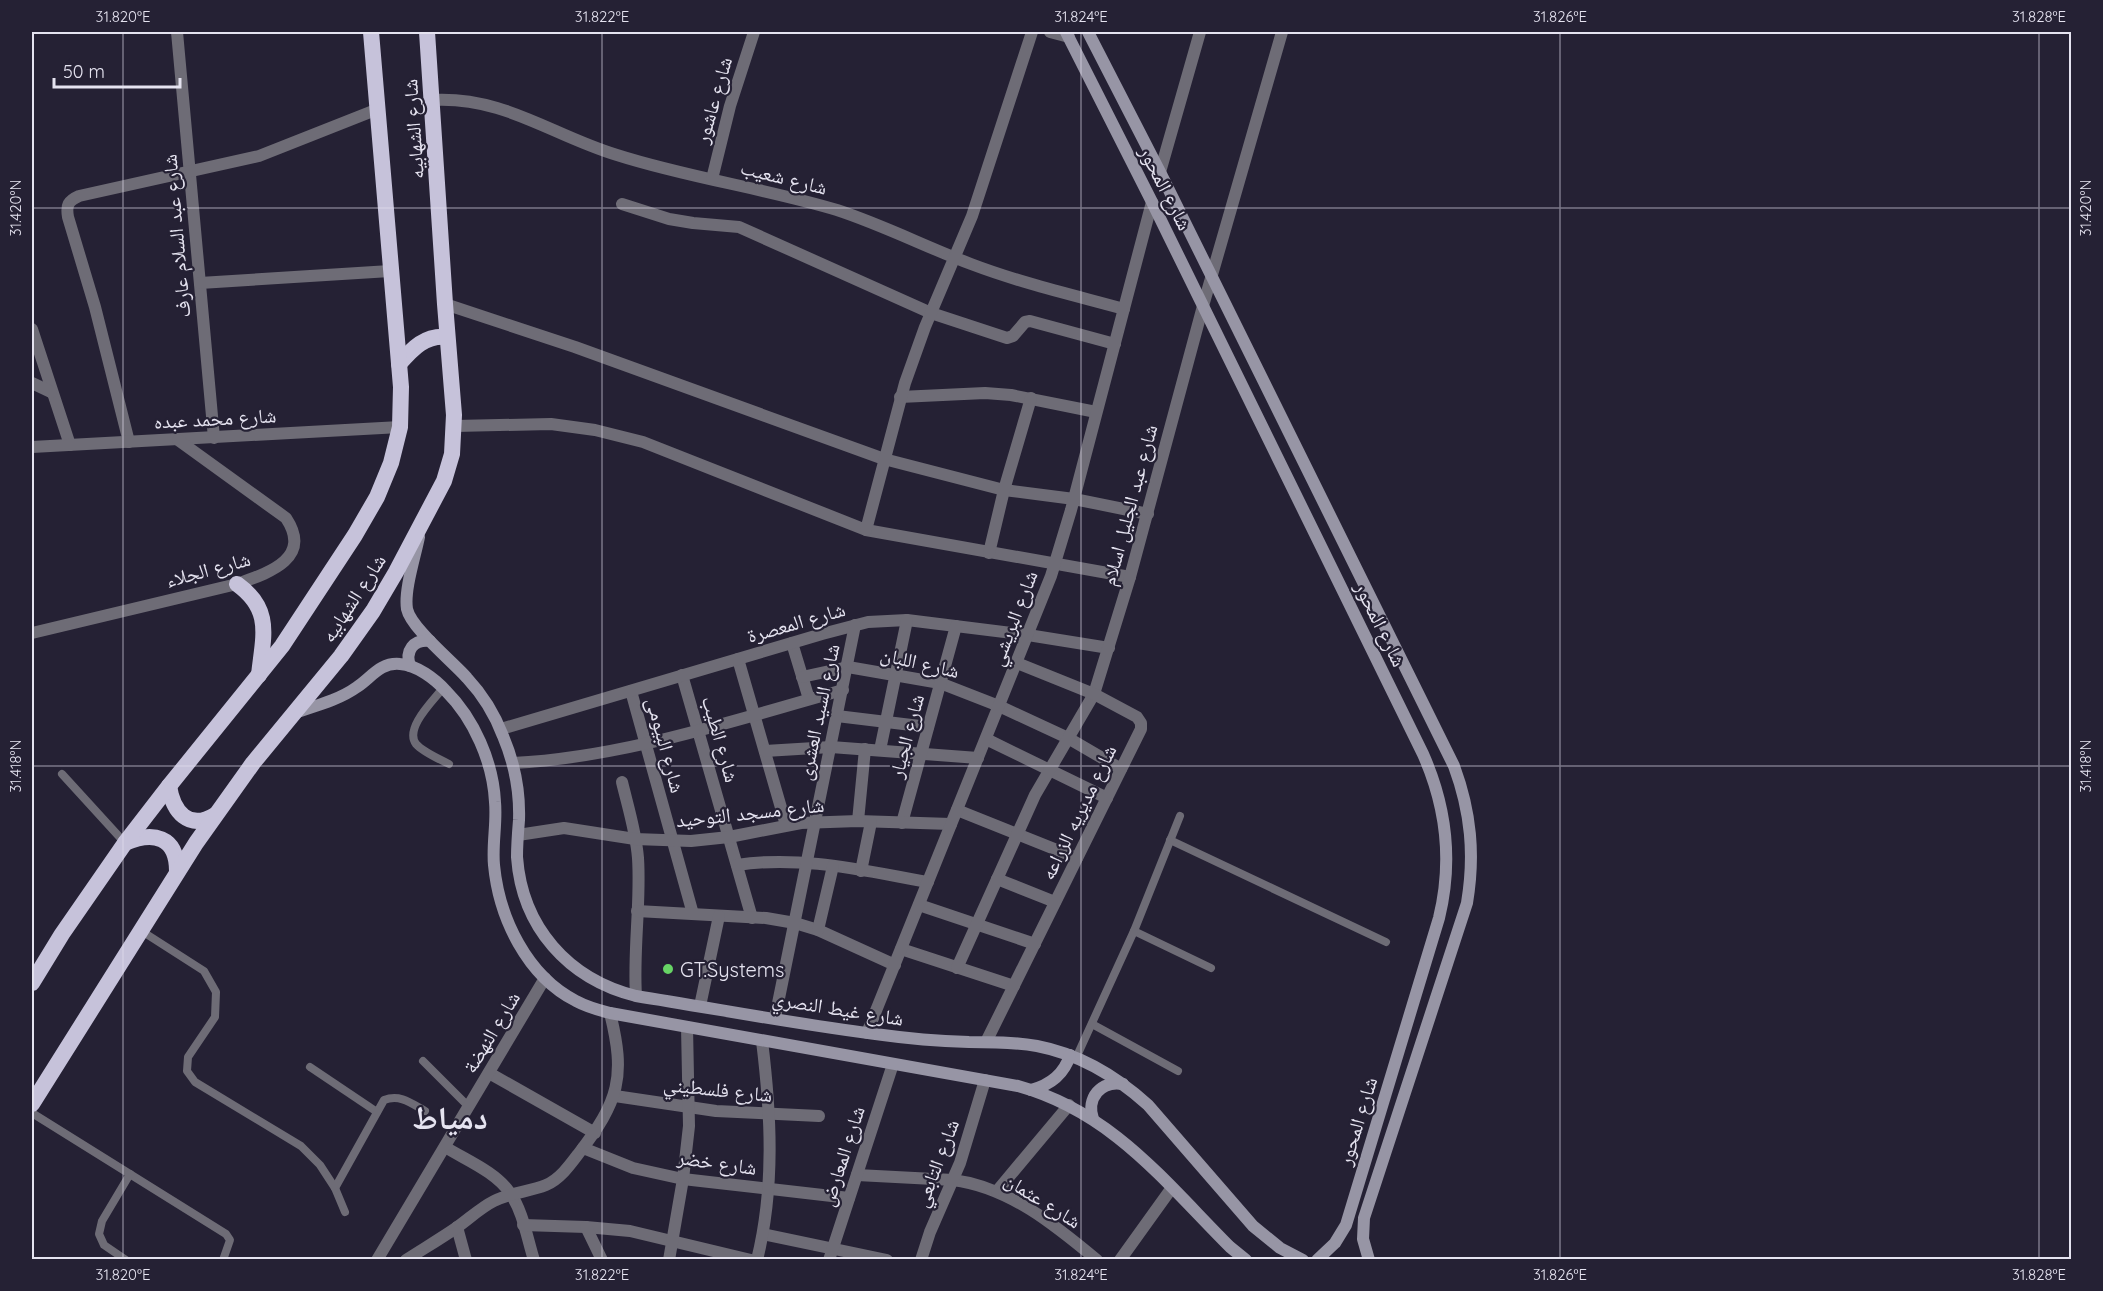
<svg xmlns="http://www.w3.org/2000/svg" width="2103" height="1291" viewBox="0 0 2103 1291" font-family="Quicksand,'Noto Naskh Arabic',sans-serif">
	<rect width="100%" height="100%" fill="#252134"/>
	<g fill="none" stroke-linecap="round" stroke-linejoin="round">
		<g stroke="#6e6c76" stroke-width="8">
			<path d="M 443,688 C 434,700 404,728 416,744 C 423,752 439,759 449,764"/>
			<path d="M 62,774 L 125,843"/>
			<path d="M 1170,840 L 1386,942"/>
			<path d="M 140,930 L 204,971 L 216,992 L 215,1017 L 188,1057 L 187,1071 L 195,1082 L 301,1146 L 320,1165 L 335,1188 L 345,1212"/>
			<path d="M 1134,931 L 1211,968"/>
			<path d="M 1092,1024 L 1178,1071"/>
			<path d="M 1076,1058 L 1134,931 L 1180,816"/>
			<path d="M 423,1061 L 469,1107"/>
			<path d="M 310,1067 L 377,1112"/>
			<path d="M 32,1113 L 226,1234 L 230,1240 L 223,1260"/>
			<path d="M 335,1188 L 384,1100 C 400,1094 411,1103 425,1111"/>
			<path d="M 126,1260 L 104,1245 L 99,1234 L 102,1221 L 130,1174"/>
		</g>
		<g stroke="#6e6c76" stroke-width="12">
			<path d="M 177,32 L 214,438"/>
			<path d="M 1050,32 L 1069,37"/>
			<path d="M 432,100 C 504,96 551,135 617,155 C 689,178 764,188 837,210 C 883,225 926,247 971,264 C 1021,283 1073,295 1124,309"/>
			<path d="M 1160,172 L 1200,32"/>
			<path d="M 712,179 L 730,106 L 754,32"/>
			<path d="M 622,204 L 669,219 L 693,223 L 739,227 L 931,313 L 1007,338 L 1013,336 L 1025,322 L 1030,321 L 1115,344"/>
			<path d="M 200,283 L 390,271"/>
			<path d="M 445,304 L 575,347 L 884,459 L 1004,490 L 1074,499 L 1148,514"/>
			<path d="M 32,329 L 70,445"/>
			<path d="M 32,383 L 51,392"/>
			<path d="M 900,397 L 985,393 L 1011,395 L 1096,412"/>
			<path d="M 455,426 L 551,424 L 595,430 L 643,442 L 866,530 L 1130,577"/>
			<path d="M 129,442 L 95,307 L 68,217 C 66,205 68,201 79,196 L 259,156 L 378,109"/>
			<path d="M 32,447 L 400,427"/>
			<path d="M 866,530 L 905,383 L 925,327 L 972,216 L 1032,32"/>
			<path d="M 989,553 L 1004,490 L 1031,398"/>
			<path d="M 792,643 L 809,699"/>
			<path d="M 738,659 L 786,825"/>
			<path d="M 682,675 L 752,918"/>
			<path d="M 802,677 L 848,667 L 940,683 L 999,706 L 1068,738 L 1121,769"/>
			<path d="M 631,691 L 693,914"/>
			<path d="M 837,716 L 928,727"/>
			<path d="M 501,729 L 822,634 L 868,622 L 907,620 L 1028,635 L 1109,648"/>
			<path d="M 986,739 L 1107,798"/>
			<path d="M 880,750 L 907,620"/>
			<path d="M 765,751 L 831,747 L 978,758"/>
			<path d="M 513,763 C 626,757 734,720 843,690"/>
			<path d="M 622,782 C 628,807 636,832 638,858 C 641,903 633,950 636,996"/>
			<path d="M 957,810 L 1077,858"/>
			<path d="M 858,821 L 865,749"/>
			<path d="M 902,823 L 956,626"/>
			<path d="M 518,835 L 564,828 L 635,839 L 691,841 L 729,837 L 801,823 L 858,821 L 951,824"/>
			<path d="M 737,865 C 801,855 865,871 928,882"/>
			<path d="M 861,871 L 871,822"/>
			<path d="M 997,879 L 1055,902"/>
			<path d="M 919,905 L 1035,944"/>
			<path d="M 637,911 L 766,918 L 795,923 L 818,930 L 895,965"/>
			<path d="M 818,930 L 833,866"/>
			<path d="M 901,949 L 1014,986"/>
			<path d="M 957,968 L 1035,795 L 1094,694 L 1130,577 L 1203,306 L 1282,32"/>
			<path d="M 700,1006 L 719,916"/>
			<path d="M 775,1018 L 855,625"/>
			<path d="M 867,1033 L 1051,576 L 1071,510 L 1152,202"/>
			<path d="M 986,1042 L 1141,729 L 1141,723 L 1137,717 L 1094,694 L 1017,663"/>
			<path d="M 489,1073 L 595,1133"/>
			<path d="M 615,1096 L 716,1111 L 819,1116"/>
			<path d="M 445,1147 C 466,1160 496,1172 510,1193 C 523,1211 527,1238 534,1260"/>
			<path d="M 583,1148 L 633,1168 L 683,1179 L 849,1198"/>
			<path d="M 857,1175 L 953,1180 C 1009,1187 1055,1225 1097,1260"/>
			<path d="M 997,1191 L 1069,1105"/>
			<path d="M 523,1225 L 586,1227 L 630,1231 L 751,1260"/>
			<path d="M 457,1227 L 466,1260"/>
			<path d="M 586,1227 L 602,1260"/>
			<path d="M 763,1234 L 887,1260"/>
			<path d="M 377,1260 L 545,978"/>
			<path d="M 406,1260 C 423,1249 440,1239 456,1228 C 469,1219 480,1208 494,1201 C 511,1192 529,1192 546,1185 C 560,1179 570,1165 579,1153 C 619,1101 626,1077 610,1013"/>
			<path d="M 669,1260 L 683,1179 L 689,1126 L 687,1027"/>
			<path d="M 757,1260 C 775,1187 771,1114 762,1041"/>
			<path d="M 829,1260 L 893,1064"/>
			<path d="M 921,1260 L 930,1232 L 960,1163 L 985,1080"/>
			<path d="M 1120,1260 L 1171,1189"/>
		</g>
		<path stroke="#6e6c76" stroke-width="12" d="M 32,633 L 237,584 C 268,573 313,559 286,518 L 178,440"/>
		<g stroke="#9795a5" stroke-width="12">
			<path d="M 1066,32 L 1152,202 L 1423,754 C 1447,808 1453,861 1439,918 L 1346,1225 L 1335,1243 L 1317,1260"/>
			<path d="M 1088,32 L 1160,172 L 1454,766 C 1471,812 1475,855 1467,903 L 1364,1218 L 1363,1239 L 1369,1260"/>
			<path d="M 419,537 C 415,557 404,590 407,609 C 411,628 453,662 467,678 C 482,694 495,715 503,736 C 514,762 520,791 519,820 C 518,832 517,845 517,857 C 522,927 568,979 636,996 C 718,1009 800,1025 883,1035 C 911,1039 940,1041 969,1042 C 992,1042 1014,1042 1037,1046 C 1079,1054 1116,1076 1148,1105 L 1253,1226 L 1280,1248 L 1303,1260"/>
			<path d="M 410,666 C 405,651 413,639 430,641"/>
			<path d="M 294,713 C 315,706 339,700 357,687 C 371,678 380,662 400,664 C 417,665 435,679 446,691 C 474,719 493,762 495,802 C 497,823 492,844 494,865 C 499,918 527,976 576,1001 C 587,1007 598,1010 610,1013 L 1018,1086 C 1112,1112 1164,1181 1230,1247 L 1246,1260"/>
			<path d="M 1031,1090 C 1050,1085 1064,1075 1070,1055"/>
			<path d="M 1093,1119 C 1086,1098 1101,1080 1123,1084"/>
		</g>
		<g stroke="#c6c2da" stroke-width="16">
			<path d="M 399,364 C 413,348 425,335 447,337"/>
			<path d="M 237,584 C 273,610 263,636 259,675"/>
			<path d="M 169,786 C 173,812 189,831 215,815"/>
			<path d="M 125,843 C 153,831 177,836 177,871"/>
			<path d="M 32,983 L 62,934 L 125,843 L 169,786 L 282,646 L 355,535 L 377,497 L 391,463 L 400,427 L 401,387 L 371,32"/>
			<path d="M 32,1104 L 196,843 L 253,763 L 341,656 L 373,611 L 396,572 L 444,481 L 452,454 L 454,415 L 445,304 L 427,32"/>
		</g>
	</g>
	<path fill="none" stroke="#e5e3f0" stroke-width="1.5" stroke-opacity="0.45" d="M 123,32 L 123,1260M 602,32 L 602,1260M 1081,32 L 1081,1260M 1560,32 L 1560,1260M 2039,32 L 2039,1260M 32,208 L 2072,208M 32,766 L 2072,766"/>
	<circle fill="#67d465" stroke="#252134" stroke-width="2" cx="668" cy="969" r="6"/>
	<g text-anchor="middle" dominant-baseline="central" stroke-width="4.5" stroke-linejoin="round" paint-order="stroke">
		<g font-size="20" fill="#e5e3f0" stroke="#252134">
			<text transform="translate(713 100) rotate(-74)">شارع عاشور</text>
			<text transform="translate(413 129) rotate(-94)">شارع الشهابيه</text>
			<text transform="translate(784 177) rotate(14)">شارع شعيب</text>
			<text transform="translate(1166 188) rotate(63)">شارع المحور</text>
			<text transform="translate(176 236) rotate(-95)">شارع عبد السلام عارف</text>
			<text transform="translate(215 418) rotate(-3)">شارع محمد عبده</text>
			<text transform="translate(1129 505) rotate(-75)">شارع عبد الجليل اسلام</text>
			<text transform="translate(208 569) rotate(-15)">شارع الجلاء</text>
			<text transform="translate(353 598) rotate(-57)">شارع الشهابيه</text>
			<text transform="translate(1013 618) rotate(-69)">شارع البريشي</text>
			<text transform="translate(796 622) rotate(-16)">شارع المعصرة</text>
			<text transform="translate(1381 624) rotate(64)">شارع المحور</text>
			<text transform="translate(920 662) rotate(13)">شارع اللبان</text>
			<text transform="translate(818 712) rotate(-78)">شارع السيد العشرى</text>
			<text transform="translate(906 736) rotate(-75)">شارع الجيار</text>
			<text transform="translate(721 739) rotate(74)">شارع الطيب</text>
			<text transform="translate(666 745) rotate(75)">شارع البيومى</text>
			<text transform="translate(750 812) rotate(-6)">شارع مسجد التوحيد</text>
			<text transform="translate(1078 812) rotate(-64)">شارع مديريه الزراعه</text>
			<text transform="translate(838 1008) rotate(9)">شارع غيط النصري</text>
			<text transform="translate(491 1032) rotate(-59)">شارع النهضة</text>
			<text transform="translate(718 1089) rotate(6)">شارع فلسطيني</text>
			<text transform="translate(1357 1121) rotate(-73)">شارع المحور</text>
			<text transform="translate(842 1156) rotate(-72)">شارع المعارض</text>
			<text transform="translate(717 1162) rotate(8)">شارع خضر</text>
			<text transform="translate(936 1163) rotate(-69)">شارع التابعي</text>
			<text transform="translate(1043 1200) rotate(32)">شارع عثمان</text>
		</g>
		<g font-size="20" fill="#e5e3f0" stroke="#252134" text-anchor="start">
			<text x="680" y="969">GT.Systems</text>
		</g>
		<g font-size="32" font-weight="bold" fill="#e5e3f0" stroke="#252134">
			<text x="450" y="1117">دمياط</text>
		</g>
	</g>
	<rect width="2103" height="1291" fill="none" stroke="#252134" stroke-width="66"/>
	<path d="M54 78v9h126v-9" fill="none" stroke="#e5e3f0" stroke-width="3"/>
	<text x="63" y="78" font-size="18" fill="#e5e3f0" stroke="#252134" stroke-width="4.5" paint-order="stroke">50 m</text>
	<rect x="33" y="33" width="2037" height="1225" fill="none" stroke="#e5e3f0" stroke-width="2"/>
	<g font-size="15" text-anchor="middle" fill="#e5e3f0">
		<text x="123" y="22">31.820°E</text>
		<text x="602" y="22">31.822°E</text>
		<text x="1081" y="22">31.824°E</text>
		<text x="1560" y="22">31.826°E</text>
		<text x="2039" y="22">31.828°E</text>
		<text transform="translate(16 208) rotate(-90)" y="5">31.420°N</text>
		<text transform="translate(2086 208) rotate(-90)" y="5">31.420°N</text>
		<text transform="translate(16 766) rotate(-90)" y="5">31.418°N</text>
		<text transform="translate(2086 766) rotate(-90)" y="5">31.418°N</text>
		<text x="123" y="1280">31.820°E</text>
		<text x="602" y="1280">31.822°E</text>
		<text x="1081" y="1280">31.824°E</text>
		<text x="1560" y="1280">31.826°E</text>
		<text x="2039" y="1280">31.828°E</text>
	</g>
</svg>
